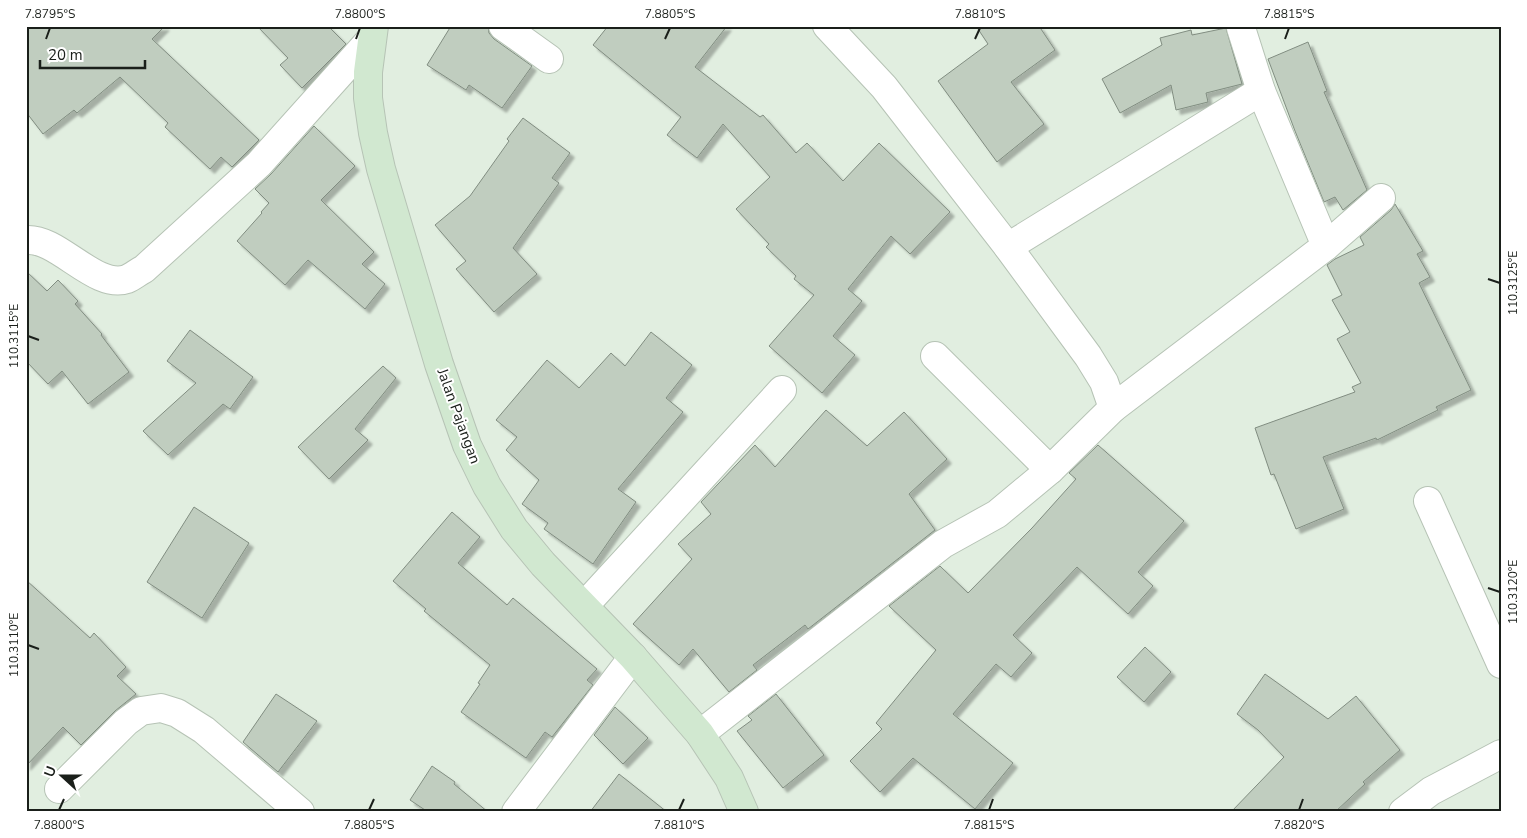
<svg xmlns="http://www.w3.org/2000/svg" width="1527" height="838" viewBox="0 0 1527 838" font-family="'Nunito Sans',sans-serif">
	<defs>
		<filter id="shadow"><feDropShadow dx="4.5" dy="4.5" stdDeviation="1" flood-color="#0004"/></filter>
	</defs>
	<rect width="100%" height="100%" fill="#e1eee0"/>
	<g fill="#c0cdbf" stroke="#818d81" filter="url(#shadow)">
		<path d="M 26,26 L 165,26 L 152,39 L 259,140 L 232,167 L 221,157 L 210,169 L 165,127 L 168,123 L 120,77 L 77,113 L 74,110 L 43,134 L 26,112 Z"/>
		<path d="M 257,26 L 328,26 L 346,44 L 302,88 L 280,65 L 288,58 Z"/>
		<path d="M 451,26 L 488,26 L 489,33 L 494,39 L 532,66 L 502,108 L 469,85 L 466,90 L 427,65 Z"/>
		<path d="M 608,26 L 727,26 L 695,67 L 760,117 L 763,115 L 796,153 L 807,143 L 843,181 L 879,143 L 950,212 L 910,254 L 891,236 L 848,289 L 862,301 L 833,336 L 855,355 L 822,393 L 769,346 L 814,295 L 794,279 L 796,276 L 766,247 L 769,244 L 736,209 L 770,177 L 723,124 L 697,158 L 667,135 L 681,117 L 593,45 Z"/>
		<path d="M 976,26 L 1039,26 L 1055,50 L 1011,82 L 1044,124 L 997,162 L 938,81 L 988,44 Z"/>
		<path d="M 1226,28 L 1242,84 L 1206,93 L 1208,102 L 1176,110 L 1171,85 L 1120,113 L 1102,79 L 1162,45 L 1160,38 L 1191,30 L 1192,35 Z"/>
		<path d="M 1308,42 L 1327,91 L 1324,92 L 1367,190 L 1343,210 L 1335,197 L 1324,202 L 1295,131 L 1268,59 Z"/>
		<path d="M 523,118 L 570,153 L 552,178 L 559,183 L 513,248 L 537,274 L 494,312 L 456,269 L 466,261 L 435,225 L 470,196 L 509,141 L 507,139 Z"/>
		<path d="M 314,126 L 355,166 L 321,200 L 374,252 L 362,264 L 385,284 L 365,309 L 308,260 L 285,285 L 237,241 L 262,213 L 261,212 L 269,203 L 255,189 L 271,174 Z"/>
		<path d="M 1395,204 L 1423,251 L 1417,254 L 1430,277 L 1419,283 L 1471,390 L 1436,407 L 1438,410 L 1377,440 L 1376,438 L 1323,457 L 1344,509 L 1296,529 L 1274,474 L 1271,475 L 1255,428 L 1355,392 L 1352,387 L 1361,383 L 1337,339 L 1350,332 L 1332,300 L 1342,295 L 1327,265 L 1335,259 L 1364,245 L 1360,237 L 1391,210 Z"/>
		<path d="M 26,271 L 47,291 L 58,280 L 78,301 L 75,304 L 102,334 L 101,335 L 129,372 L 88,404 L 62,371 L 48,384 L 26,361 Z"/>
		<path d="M 190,330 L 253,377 L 230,409 L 223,404 L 168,455 L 143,431 L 196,383 L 167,361 Z"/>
		<path d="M 651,332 L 692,365 L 666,398 L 683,412 L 618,489 L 636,502 L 593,564 L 544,529 L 548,523 L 522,504 L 539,480 L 506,450 L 517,437 L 496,420 L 547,360 L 579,388 L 611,353 L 625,366 Z"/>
		<path d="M 383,366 L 396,378 L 355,429 L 368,440 L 329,479 L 298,447 Z"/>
		<path d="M 826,410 L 867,446 L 904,412 L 947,459 L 909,494 L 935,530 L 808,629 L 805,625 L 753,665 L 757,670 L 729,692 L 693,649 L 679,665 L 633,624 L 692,559 L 678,544 L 711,514 L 701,502 L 755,445 L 775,467 Z"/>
		<path d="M 1098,445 L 1184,521 L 1138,572 L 1153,586 L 1128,614 L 1077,567 L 1013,635 L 1032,653 L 1011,677 L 996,664 L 953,714 L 1013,763 L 975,809 L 913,758 L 880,792 L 850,761 L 882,729 L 876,723 L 936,650 L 889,606 L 940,566 L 968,593 L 1032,528 L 1076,479 L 1069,473 Z"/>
		<path d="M 194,507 L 249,543 L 202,618 L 147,582 Z"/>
		<path d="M 452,512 L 480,537 L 458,563 L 507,605 L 513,598 L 597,669 L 587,680 L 593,685 L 552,737 L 545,732 L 526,758 L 461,712 L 480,684 L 478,683 L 490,665 L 424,611 L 426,609 L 393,581 Z"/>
		<path d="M 26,580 L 90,638 L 94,633 L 126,667 L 117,676 L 136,694 L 115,711 L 81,745 L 63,727 L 26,766 Z"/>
		<path d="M 1145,647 L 1171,672 L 1144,702 L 1117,677 Z"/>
		<path d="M 1265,674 L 1328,719 L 1356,696 L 1400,750 L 1363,782 L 1365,784 L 1335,812 L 1231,812 L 1284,757 L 1258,730 L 1237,714 Z"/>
		<path d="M 276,694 L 317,721 L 278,772 L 243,742 Z"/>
		<path d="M 776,694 L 824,755 L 783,788 L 737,731 L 752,720 L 748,716 Z"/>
		<path d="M 615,707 L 648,738 L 623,764 L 594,735 Z"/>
		<path d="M 432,766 L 455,782 L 454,784 L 488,812 L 428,812 L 410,800 Z"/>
		<path d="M 619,774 L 667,812 L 590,812 Z"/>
	</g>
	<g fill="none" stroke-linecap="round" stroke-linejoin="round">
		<g stroke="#b6c3b5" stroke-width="30">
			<g id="minor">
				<path d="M 503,26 L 549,59"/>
				<path d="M 1241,28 L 1261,91 L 1326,246"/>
				<path d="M 26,240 C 58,237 95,290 127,279 C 132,277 138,272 144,269 L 259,164 L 371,39"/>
				<path d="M 1008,247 L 1261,91"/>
				<path d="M 935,356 L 1050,470"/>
				<path d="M 1113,408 L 1326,246 L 1381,198"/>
				<path d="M 1428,501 L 1501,664"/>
				<path d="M 584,606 L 782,390"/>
				<path d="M 700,734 L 943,544 L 997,514 L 1050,470 L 1113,408 L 1104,382 L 1088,356 L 1008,247 L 884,87 L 827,26"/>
				<path d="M 59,789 L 126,722 L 141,711 L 161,708 L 177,713 L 204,730 L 300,812"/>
				<path d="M 516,812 L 633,657"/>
				<path d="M 1403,812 L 1431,791 L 1501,754"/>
			</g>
		</g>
		<g stroke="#b6c3b5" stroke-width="30">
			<path id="secondary" d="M 374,26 L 368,72 L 368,98 L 373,133 L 381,169 L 439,364 L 467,445 L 487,486 L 514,529 L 543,564 L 633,657 L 700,734 L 729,778 L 744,812"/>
		</g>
		<use href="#minor" stroke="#fff" stroke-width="28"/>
		<use href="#secondary" stroke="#d1e8d0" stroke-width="28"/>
	</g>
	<path fill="none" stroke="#1a1f1a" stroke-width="2" d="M 46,39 L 50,28M 356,39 L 360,28M 665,39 L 670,28M 975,39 L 980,28M 1285,39 L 1289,28M 1488,279 L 1500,283M 28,336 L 39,340M 1488,588 L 1500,592M 28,645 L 39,649M 59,810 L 64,799M 369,810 L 374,799M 679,810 L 684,799M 989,810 L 993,799M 1299,810 L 1303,799"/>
	<g text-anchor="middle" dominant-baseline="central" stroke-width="4" stroke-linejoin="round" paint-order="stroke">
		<g font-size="15" fill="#1a1f1a" stroke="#fff">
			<text transform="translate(459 416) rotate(70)">Jalan Pajangan</text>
		</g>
	</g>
	<rect width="1527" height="838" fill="none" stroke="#ffffff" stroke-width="55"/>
	<g transform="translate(62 776) rotate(291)" stroke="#ffffff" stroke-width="4" paint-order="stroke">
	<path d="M0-4L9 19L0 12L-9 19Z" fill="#1a1f1a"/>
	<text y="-8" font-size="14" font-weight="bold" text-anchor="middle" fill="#1a1f1a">U</text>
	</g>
	<path d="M40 60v8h105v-8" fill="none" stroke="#1a1f1a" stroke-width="2.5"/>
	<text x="48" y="60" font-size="15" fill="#1a1f1a" stroke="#ffffff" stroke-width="4" paint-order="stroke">20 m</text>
	<rect x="28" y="28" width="1472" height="782" fill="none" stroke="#1a1f1a" stroke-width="2"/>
	<g font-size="12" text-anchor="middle" fill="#1a1f1a">
		<text x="50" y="18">7.8795°S</text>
		<text x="360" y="18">7.8800°S</text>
		<text x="670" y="18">7.8805°S</text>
		<text x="980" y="18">7.8810°S</text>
		<text x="1289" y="18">7.8815°S</text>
		<text transform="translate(1513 283) rotate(-90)" y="4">110.3125°E</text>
		<text transform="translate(14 336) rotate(-90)" y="4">110.3115°E</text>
		<text transform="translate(1513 592) rotate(-90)" y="4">110.3120°E</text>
		<text transform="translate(14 645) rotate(-90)" y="4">110.3110°E</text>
		<text x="59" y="829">7.8800°S</text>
		<text x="369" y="829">7.8805°S</text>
		<text x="679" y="829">7.8810°S</text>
		<text x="989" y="829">7.8815°S</text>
		<text x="1299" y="829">7.8820°S</text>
	</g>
</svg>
